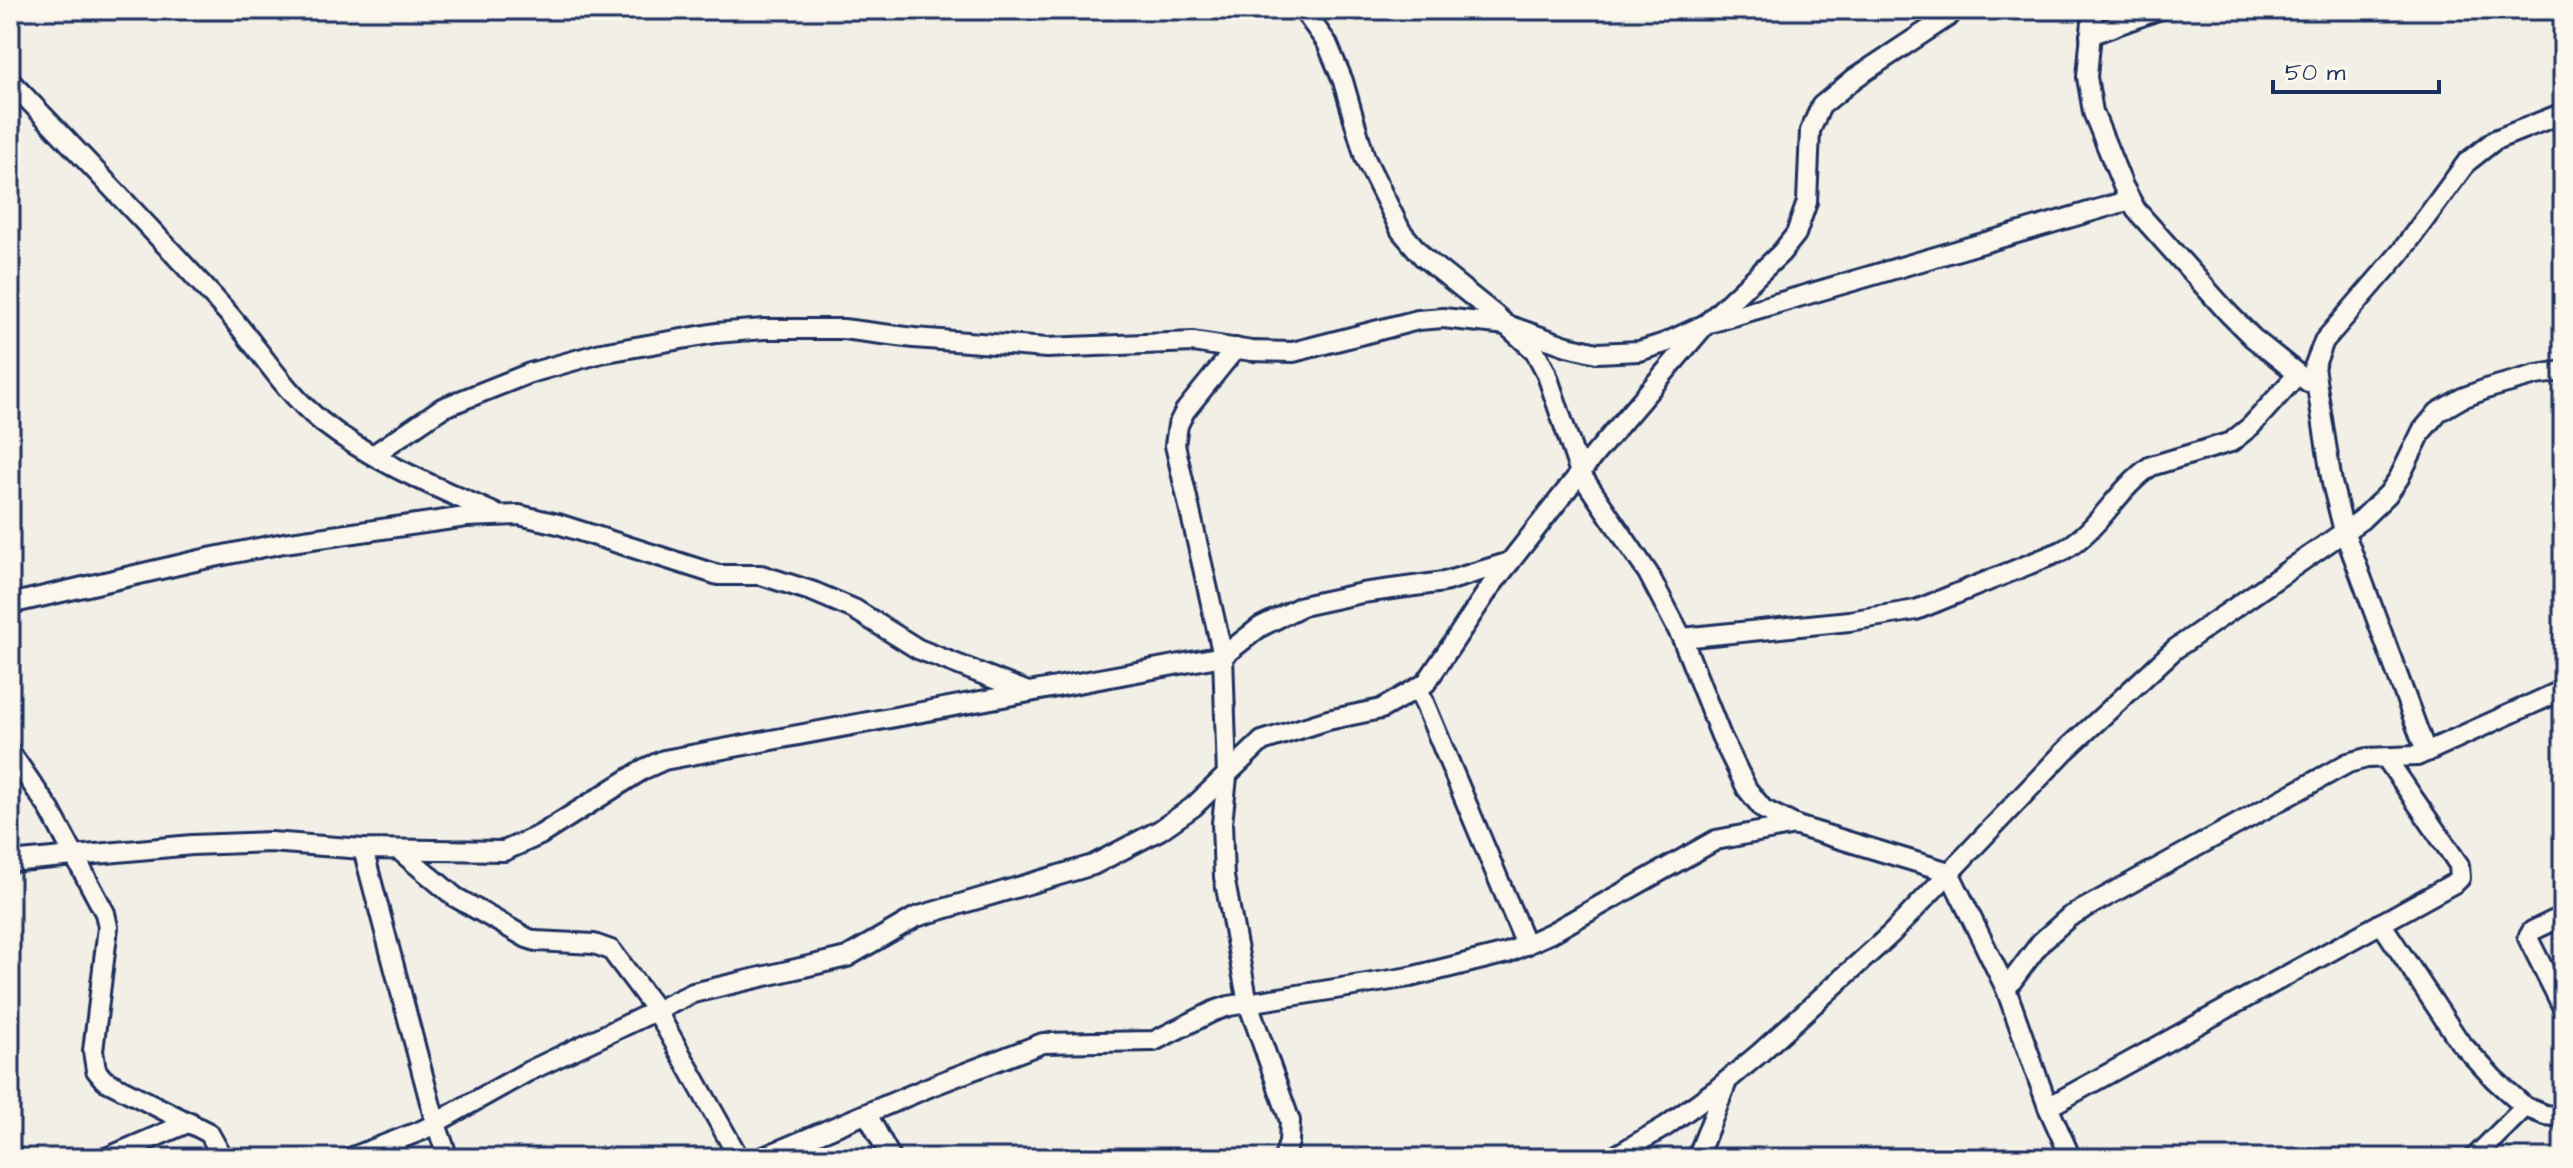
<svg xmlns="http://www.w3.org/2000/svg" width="2573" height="1168" viewBox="0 0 2573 1168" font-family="'Architects Daughter',sans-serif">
	<rect width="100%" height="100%" fill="#f2efe6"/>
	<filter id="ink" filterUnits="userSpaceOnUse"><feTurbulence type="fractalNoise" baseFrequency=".0125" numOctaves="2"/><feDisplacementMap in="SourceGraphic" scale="16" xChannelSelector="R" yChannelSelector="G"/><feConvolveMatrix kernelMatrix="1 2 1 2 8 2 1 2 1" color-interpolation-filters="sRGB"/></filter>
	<g filter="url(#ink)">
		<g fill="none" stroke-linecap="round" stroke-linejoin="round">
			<g stroke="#1b2f5e" stroke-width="24">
				<g id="street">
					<path d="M 1303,10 L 1327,43 L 1343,81 L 1365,158 L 1401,231 L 1423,257 L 1494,314 L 1535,351 L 1546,372 L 1580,473 L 1648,573 L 1682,638 L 1721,736 L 1747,789 L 1763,809 L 1797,826 L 1949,872 L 2006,989 L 2048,1107 L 2071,1158"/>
					<path d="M 2093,10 L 2087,77 L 2093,112 L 2123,186 L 2136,210 L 2229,314 L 2253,338 L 2308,382"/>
					<path d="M 2090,35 L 2158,10"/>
					<path d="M 10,81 C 83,157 156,233 227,312 C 259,348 284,392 322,422 C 372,461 436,487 494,513"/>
					<path d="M 1236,348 L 1185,411 L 1178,425 L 1175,445 L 1223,656 L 1227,777 L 1222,823 L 1224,877 L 1248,1003 L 1290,1121 L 1289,1142 L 1284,1158"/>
					<path d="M 373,455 L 442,408 L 530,373 L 601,353 L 716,333 L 764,329 L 843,329 L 914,338 L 1047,348 L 1193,342 L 1252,351 L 1293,352 L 1418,320 L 1443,318 L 1507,325 L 1567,346 L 1597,353 L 1639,351 L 1665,343 L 1706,324 L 2130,200"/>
					<path d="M 10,604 L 204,559 L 284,543 L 466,517 L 519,515 L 558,524 L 718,575 L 761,575 L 814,592 L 854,609 L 918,649 L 1028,692"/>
					<path d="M 1682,638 L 1849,621 L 1916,610 L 2062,551 C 2099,531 2116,490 2151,466 L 2231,442 L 2251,426 L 2298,374"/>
					<path d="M 1418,688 L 1526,945"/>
					<path d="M 10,752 L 50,810 L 105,913 L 108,927 L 93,1051 L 96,1070 L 104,1080 L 209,1133 L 223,1158"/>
					<path d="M 2426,752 L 2344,531 L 2332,483 L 2314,367 L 2324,341 L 2400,253 L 2467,162 L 2495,140 L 2563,113"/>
					<path d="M 363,849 L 435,1121 L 448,1158"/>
					<path d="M 399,850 L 455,897 L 527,938 L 536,941 L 594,944 L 611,950 L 656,1010 L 739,1158"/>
					<path d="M 10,862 L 192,845 L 270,842 L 363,849 L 504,851 L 540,835 L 644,769 L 664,760 L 1223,656 L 1260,627 L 1302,606 L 1362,593 L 1444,582 L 1510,562"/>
					<path d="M 2563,916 L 2532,931 L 2528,938 L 2563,1008"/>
					<path d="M 2381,923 L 2459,1041 L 2494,1079 L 2525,1107 L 2545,1115 L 2563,1117"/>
					<path d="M 2006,989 L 2041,942 L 2069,917 L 2348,763 L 2367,758 L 2417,756 L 2563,690"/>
					<path d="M 2048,1107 L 2456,882 L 2460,878 L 2459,865 L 2386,758"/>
					<path d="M 867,1114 L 891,1158"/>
					<path d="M 106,1158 L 190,1122"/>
					<path d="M 350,1158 L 423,1130 L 527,1072 L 693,993 L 847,957 L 916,917 L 1093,865 L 1160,830 L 1193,807 L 1262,741 L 1328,720 L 1381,709 L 1426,683 L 1491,586 L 1595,454 L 1706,324 L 1781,253 L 1796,234 L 1807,202 L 1810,131 L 1821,106 L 1855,78 L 1949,16 L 1954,10"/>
					<path d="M 761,1158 L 934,1085 L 1043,1043 L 1154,1041 L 1214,1011 L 1229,1006 L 1410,977 L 1507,953 L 1551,933 L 1716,840 L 1795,825"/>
					<path d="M 1612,1158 L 1666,1126 L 1717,1089 L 1760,1053 L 1891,934 L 2064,752 L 2175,649 L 2361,520 L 2388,494 L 2399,478 L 2422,431 L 2438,412 L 2462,398 L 2489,388 L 2536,375 L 2563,371"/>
					<path d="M 1697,1158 L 1726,1084"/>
					<path d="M 2474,1158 L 2525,1107"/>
				</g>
			</g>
			<use href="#street" stroke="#fbf7ec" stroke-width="18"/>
		</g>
	</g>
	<rect width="2573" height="1168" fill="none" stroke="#fbf7ec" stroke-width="40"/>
	<rect x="20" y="20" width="2533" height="1128" fill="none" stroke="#1b2f5e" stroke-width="3" filter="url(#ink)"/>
	<path d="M2273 80v12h166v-12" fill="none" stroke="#1b2f5e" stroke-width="4"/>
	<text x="2285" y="80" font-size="24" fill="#1b2f5e" stroke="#fbf7ec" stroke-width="6" paint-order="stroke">50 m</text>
</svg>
